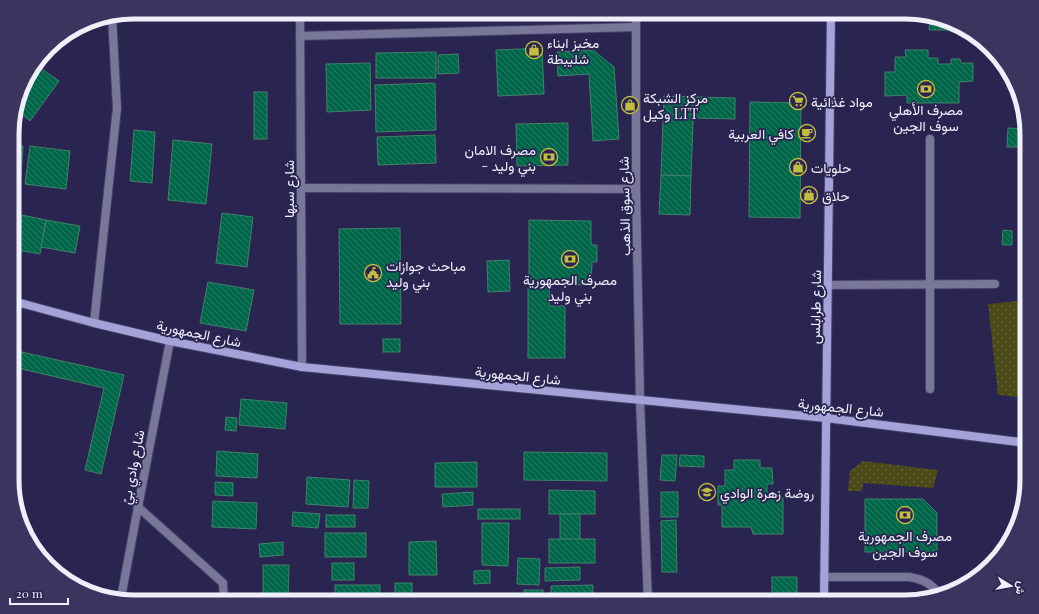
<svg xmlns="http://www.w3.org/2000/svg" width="1039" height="614" viewBox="0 0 1039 614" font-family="'Playfair Display',Vazirmatn,serif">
	<defs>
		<pattern id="grass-dots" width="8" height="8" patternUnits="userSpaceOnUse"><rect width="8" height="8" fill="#4b4917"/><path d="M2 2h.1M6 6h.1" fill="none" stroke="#65643a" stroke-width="1.8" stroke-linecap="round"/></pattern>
		<pattern id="building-back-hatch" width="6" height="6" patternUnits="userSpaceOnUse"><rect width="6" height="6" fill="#00664a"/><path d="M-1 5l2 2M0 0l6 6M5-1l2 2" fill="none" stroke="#267c65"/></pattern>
	</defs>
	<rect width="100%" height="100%" fill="#2a2451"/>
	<g fill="url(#grass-dots)">
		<path d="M 1025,142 L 1027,142 L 1027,175 L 1024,175 Z"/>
		<path d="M 1027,300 L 1027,398 L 998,395 L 988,304 Z"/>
		<path d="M 863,461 L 938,470 L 933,488 L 863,483 L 862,491 L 848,491 L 850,471 Z"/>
	</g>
	<g fill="url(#building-back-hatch)" stroke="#408268">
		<path d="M 914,14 L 928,18 L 914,18 Z"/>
		<path d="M 930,19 L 966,28 L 968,30 L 929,30 Z"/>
		<path d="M 542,48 L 544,94 L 498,96 L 496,50 Z"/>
		<path d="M 593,50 L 614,67 L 619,139 L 593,141 L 589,74 L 558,76 L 557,52 Z"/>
		<path d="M 905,50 L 928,50 L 928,58 L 938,58 L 938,64 L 951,64 L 951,59 L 960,59 L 961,63 L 973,63 L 973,81 L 959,82 L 959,103 L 907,103 L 907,95 L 885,96 L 885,72 L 895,72 L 895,57 L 906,57 Z"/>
		<path d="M 436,52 L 436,78 L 376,78 L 376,53 Z"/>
		<path d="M 458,54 L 459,73 L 438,74 L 438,55 Z"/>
		<path d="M 370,63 L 371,110 L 327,112 L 326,64 Z"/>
		<path d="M 36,65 L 59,81 L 30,121 L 16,110 L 25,80 Z"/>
		<path d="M 435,83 L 436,130 L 376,132 L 375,85 Z"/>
		<rect x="254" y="92" width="13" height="47"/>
		<path d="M 664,96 L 694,97 L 691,176 L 661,175 Z"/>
		<path d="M 694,97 L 735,98 L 735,119 L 693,118 Z"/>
		<path d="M 750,102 L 801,103 L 800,218 L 749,217 Z"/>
		<path d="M 568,123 L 568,165 L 517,166 L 516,124 Z"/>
		<path d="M 1008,128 L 1027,129 L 1027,147 L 1007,147 Z"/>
		<path d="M 134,130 L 155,132 L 152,183 L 130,181 Z"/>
		<path d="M 435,135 L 436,163 L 378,165 L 377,137 Z"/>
		<path d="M 173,140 L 212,144 L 206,204 L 168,200 Z"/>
		<path d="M 13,145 L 23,146 L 19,203 L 13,203 Z"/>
		<path d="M 30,146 L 70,151 L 66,189 L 25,184 Z"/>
		<path d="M 661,175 L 691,176 L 690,215 L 659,214 Z"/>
		<path d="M 222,213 L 253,217 L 247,267 L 216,263 Z"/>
		<path d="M 22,215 L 46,220 L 40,254 L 17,250 Z"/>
		<path d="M 46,220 L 80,226 L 75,253 L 41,247 Z"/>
		<path d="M 529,220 L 591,221 L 591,245 L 597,245 L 597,262 L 592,262 L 591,285 L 550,285 L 549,306 L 565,306 L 565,358 L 528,358 L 528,288 L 540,288 L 541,286 L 529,286 Z"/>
		<path d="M 400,228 L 401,324 L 340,324 L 339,229 Z"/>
		<path d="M 1003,230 L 1012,231 L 1012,245 L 1002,245 Z"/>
		<path d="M 509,260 L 510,291 L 488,292 L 487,261 Z"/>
		<path d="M 208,282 L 254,290 L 246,331 L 200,323 Z"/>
		<rect x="383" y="339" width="17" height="13"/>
		<path d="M 13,350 L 124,375 L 101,474 L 85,470 L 104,388 L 13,367 Z"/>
		<path d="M 241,399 L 287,403 L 285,429 L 239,425 Z"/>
		<path d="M 226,417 L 237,418 L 236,431 L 225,430 Z"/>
		<path d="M 217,451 L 258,454 L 257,478 L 216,476 Z"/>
		<path d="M 524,452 L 607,453 L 607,481 L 524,480 Z"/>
		<path d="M 662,455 L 677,455 L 675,481 L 660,480 Z"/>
		<path d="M 680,455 L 704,456 L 704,467 L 679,466 Z"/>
		<path d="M 734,460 L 760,460 L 760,468 L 772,468 L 773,484 L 767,484 L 767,498 L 783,498 L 783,534 L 753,534 L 751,527 L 722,527 L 722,505 L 718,505 L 718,486 L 725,486 L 725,470 L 734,470 Z"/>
		<path d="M 477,462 L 477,487 L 435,487 L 435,463 Z"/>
		<path d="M 307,477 L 350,480 L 348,507 L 306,504 Z"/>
		<path d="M 354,480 L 369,481 L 368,508 L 353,508 Z"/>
		<path d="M 215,482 L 233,483 L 233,496 L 215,495 Z"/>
		<path d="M 549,490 L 595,491 L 595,514 L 549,514 Z"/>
		<path d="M 473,492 L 473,505 L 443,507 L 442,494 Z"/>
		<rect x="661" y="492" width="17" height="25"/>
		<path d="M 865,499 L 923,499 L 937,513 L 937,552 L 865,552 Z"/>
		<path d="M 213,501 L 257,503 L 256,529 L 212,527 Z"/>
		<rect x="478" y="509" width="42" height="10"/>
		<path d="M 293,512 L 320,514 L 318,528 L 292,526 Z"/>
		<path d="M 560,514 L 580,514 L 580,540 L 560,539 Z"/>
		<rect x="326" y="515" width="29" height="12"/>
		<path d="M 676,520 L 677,572 L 662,572 L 661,521 Z"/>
		<path d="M 482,523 L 509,523 L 508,566 L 482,565 Z"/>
		<rect x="325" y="533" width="41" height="24"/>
		<rect x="549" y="539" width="46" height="24"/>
		<path d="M 436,541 L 437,575 L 409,575 L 409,542 Z"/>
		<path d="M 283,542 L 283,555 L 260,557 L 259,544 Z"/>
		<path d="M 518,558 L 540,559 L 539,585 L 517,584 Z"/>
		<rect x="332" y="563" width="22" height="17"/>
		<path d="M 263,565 L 289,565 L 288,602 L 263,602 Z"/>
		<path d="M 580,567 L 580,580 L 545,581 L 545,568 Z"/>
		<path d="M 490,570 L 490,583 L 474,584 L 474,571 Z"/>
		<rect x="772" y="577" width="25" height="23"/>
		<rect x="395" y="583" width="17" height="19"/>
		<rect x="335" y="585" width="45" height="17"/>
		<path d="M 593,585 L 593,602 L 551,602 L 551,586 Z"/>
		<rect x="524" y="590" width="19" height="12"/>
	</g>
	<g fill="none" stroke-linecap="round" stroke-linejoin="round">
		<g stroke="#464069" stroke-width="10">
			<g id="service">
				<path d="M 828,285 L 995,284"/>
				<path d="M 930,389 L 930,139"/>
				<path d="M 824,577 L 909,577 C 922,579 931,583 939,594"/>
			</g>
		</g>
		<g stroke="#464069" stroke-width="10">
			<g id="minor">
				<path d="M 300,12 L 302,367"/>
				<path d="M 636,12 L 636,189 L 640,400 L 648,602"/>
				<path d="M 300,36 L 636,27"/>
				<path d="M 301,188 L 636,189"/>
				<path d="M 94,323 L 117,108 L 112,16"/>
				<path d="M 138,507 L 223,583 L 224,602"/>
				<path d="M 121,598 L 138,507 L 170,341"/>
			</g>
		</g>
		<g stroke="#464069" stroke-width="10">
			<g id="secondary">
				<path d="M 13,301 L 94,323 L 170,341 L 302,367 L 826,418 L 1027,443"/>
				<path d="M 824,602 L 831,12"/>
			</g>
		</g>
		<use href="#service" stroke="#78779a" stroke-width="8"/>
		<use href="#minor" stroke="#78779a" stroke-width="8"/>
		<use href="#secondary" stroke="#a4a2d9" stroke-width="8"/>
	</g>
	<defs>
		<g id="shop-ring" transform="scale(0.9)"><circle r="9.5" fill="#2a2451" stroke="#c3bd3e" stroke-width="1.5"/><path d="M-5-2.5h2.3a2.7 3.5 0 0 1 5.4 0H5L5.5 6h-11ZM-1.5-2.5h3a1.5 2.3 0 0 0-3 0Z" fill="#c3bd3e"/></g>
		<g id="bank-ring" transform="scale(0.9)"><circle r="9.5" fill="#2a2451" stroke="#c3bd3e" stroke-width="1.5"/><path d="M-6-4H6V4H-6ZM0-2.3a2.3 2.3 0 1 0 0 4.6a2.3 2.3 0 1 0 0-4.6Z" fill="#c3bd3e"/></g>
		<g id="supermarket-ring" transform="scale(0.9)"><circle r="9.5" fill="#2a2451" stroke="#c3bd3e" stroke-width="1.5"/><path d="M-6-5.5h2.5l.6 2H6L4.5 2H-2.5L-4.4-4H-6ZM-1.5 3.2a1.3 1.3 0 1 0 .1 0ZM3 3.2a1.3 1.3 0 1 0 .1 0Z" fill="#c3bd3e"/></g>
		<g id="cafe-ring" transform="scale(0.9)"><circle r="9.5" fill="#2a2451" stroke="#c3bd3e" stroke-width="1.5"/><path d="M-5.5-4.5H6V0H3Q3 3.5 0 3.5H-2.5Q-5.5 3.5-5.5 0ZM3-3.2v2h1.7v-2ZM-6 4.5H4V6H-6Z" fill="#c3bd3e"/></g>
		<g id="civic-ring" transform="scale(0.9)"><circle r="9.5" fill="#2a2451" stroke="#c3bd3e" stroke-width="1.5"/><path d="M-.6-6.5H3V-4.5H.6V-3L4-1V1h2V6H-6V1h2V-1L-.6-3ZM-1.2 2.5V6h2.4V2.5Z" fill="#c3bd3e"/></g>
		<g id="school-ring" transform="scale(0.9)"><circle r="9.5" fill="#2a2451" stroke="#c3bd3e" stroke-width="1.5"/><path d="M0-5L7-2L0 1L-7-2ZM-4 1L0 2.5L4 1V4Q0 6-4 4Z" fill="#c3bd3e"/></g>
	</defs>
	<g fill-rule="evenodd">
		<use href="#shop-ring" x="534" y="50"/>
		<use href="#bank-ring" x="926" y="89"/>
		<use href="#supermarket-ring" x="798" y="101"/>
		<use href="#shop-ring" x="630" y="105"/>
		<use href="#cafe-ring" x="807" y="133"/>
		<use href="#bank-ring" x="549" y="157"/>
		<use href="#shop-ring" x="798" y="167"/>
		<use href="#shop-ring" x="809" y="195"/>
		<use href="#bank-ring" x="570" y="259"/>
		<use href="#civic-ring" x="373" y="273"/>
		<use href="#school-ring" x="707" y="492"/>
		<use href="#bank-ring" x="905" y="515"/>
	</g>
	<g text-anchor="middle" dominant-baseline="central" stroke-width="3.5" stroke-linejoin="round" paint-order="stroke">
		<g font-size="14" fill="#efeffb" stroke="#2a2451" text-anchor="start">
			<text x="547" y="42">مخبز ابناء<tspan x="547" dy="16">شليبطة</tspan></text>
			<text x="643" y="97">مركز الشبكة<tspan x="643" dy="16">وكيل LTT</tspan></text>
			<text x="811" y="101">مواد غذائية</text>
			<text x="926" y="109" text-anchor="middle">مصرف الأهلي<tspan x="926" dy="16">سوف الجين</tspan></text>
			<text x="794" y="133" text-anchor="end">كافي العربية</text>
			<text x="536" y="149" text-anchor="end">مصرف الامان<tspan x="536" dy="16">- بني وليد</tspan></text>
			<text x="811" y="167">حلويات</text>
			<text x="822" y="195">حلاق</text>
			<text x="386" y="265">مباحث جوازات<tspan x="386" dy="16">بني وليد</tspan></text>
			<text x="570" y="279" text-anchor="middle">مصرف الجمهورية<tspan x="570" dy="16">بني وليد</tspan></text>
			<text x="720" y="492">روضة زهرة الوادي</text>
			<text x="905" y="535" text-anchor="middle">مصرف الجمهورية<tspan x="905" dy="16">سوف الجين</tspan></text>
		</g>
		<g font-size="14" fill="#efeffb" stroke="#2a2451">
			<text transform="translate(288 189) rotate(-90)">شارع سبها</text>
			<text transform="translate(624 206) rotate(-91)">شارع سوق الذهب</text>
			<text transform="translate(815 307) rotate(-89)">شارع طرابلس</text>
			<text transform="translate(199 333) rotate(12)">شارع الجمهورية</text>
			<text transform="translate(518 375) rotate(6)">شارع الجمهورية</text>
			<text transform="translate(841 407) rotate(6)">شارع الجمهورية</text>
			<text transform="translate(132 467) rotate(-79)">شارع وادي بيً</text>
		</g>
	</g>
	<path d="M0 0H1039V614H0ZM134 19H905A115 115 0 0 1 1020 134V480A115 115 0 0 1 905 595H134A115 115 0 0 1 19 480V134A115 115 0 0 1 134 19Z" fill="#3a345f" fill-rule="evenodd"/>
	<path fill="none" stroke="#efeffb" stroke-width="5" d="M134 19H905A115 115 0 0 1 1020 134V480A115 115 0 0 1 905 595H134A115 115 0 0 1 19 480V134A115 115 0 0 1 134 19Z"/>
	<g transform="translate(1011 586) rotate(101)" stroke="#2a2451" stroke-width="3" paint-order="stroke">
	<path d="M0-3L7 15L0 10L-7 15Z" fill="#efeffb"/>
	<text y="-6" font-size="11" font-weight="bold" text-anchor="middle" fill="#efeffb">ش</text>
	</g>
	<path d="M10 598v6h58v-6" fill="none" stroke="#efeffb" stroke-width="2"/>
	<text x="16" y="598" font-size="12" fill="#efeffb" stroke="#2a2451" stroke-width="3" paint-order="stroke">20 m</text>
</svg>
